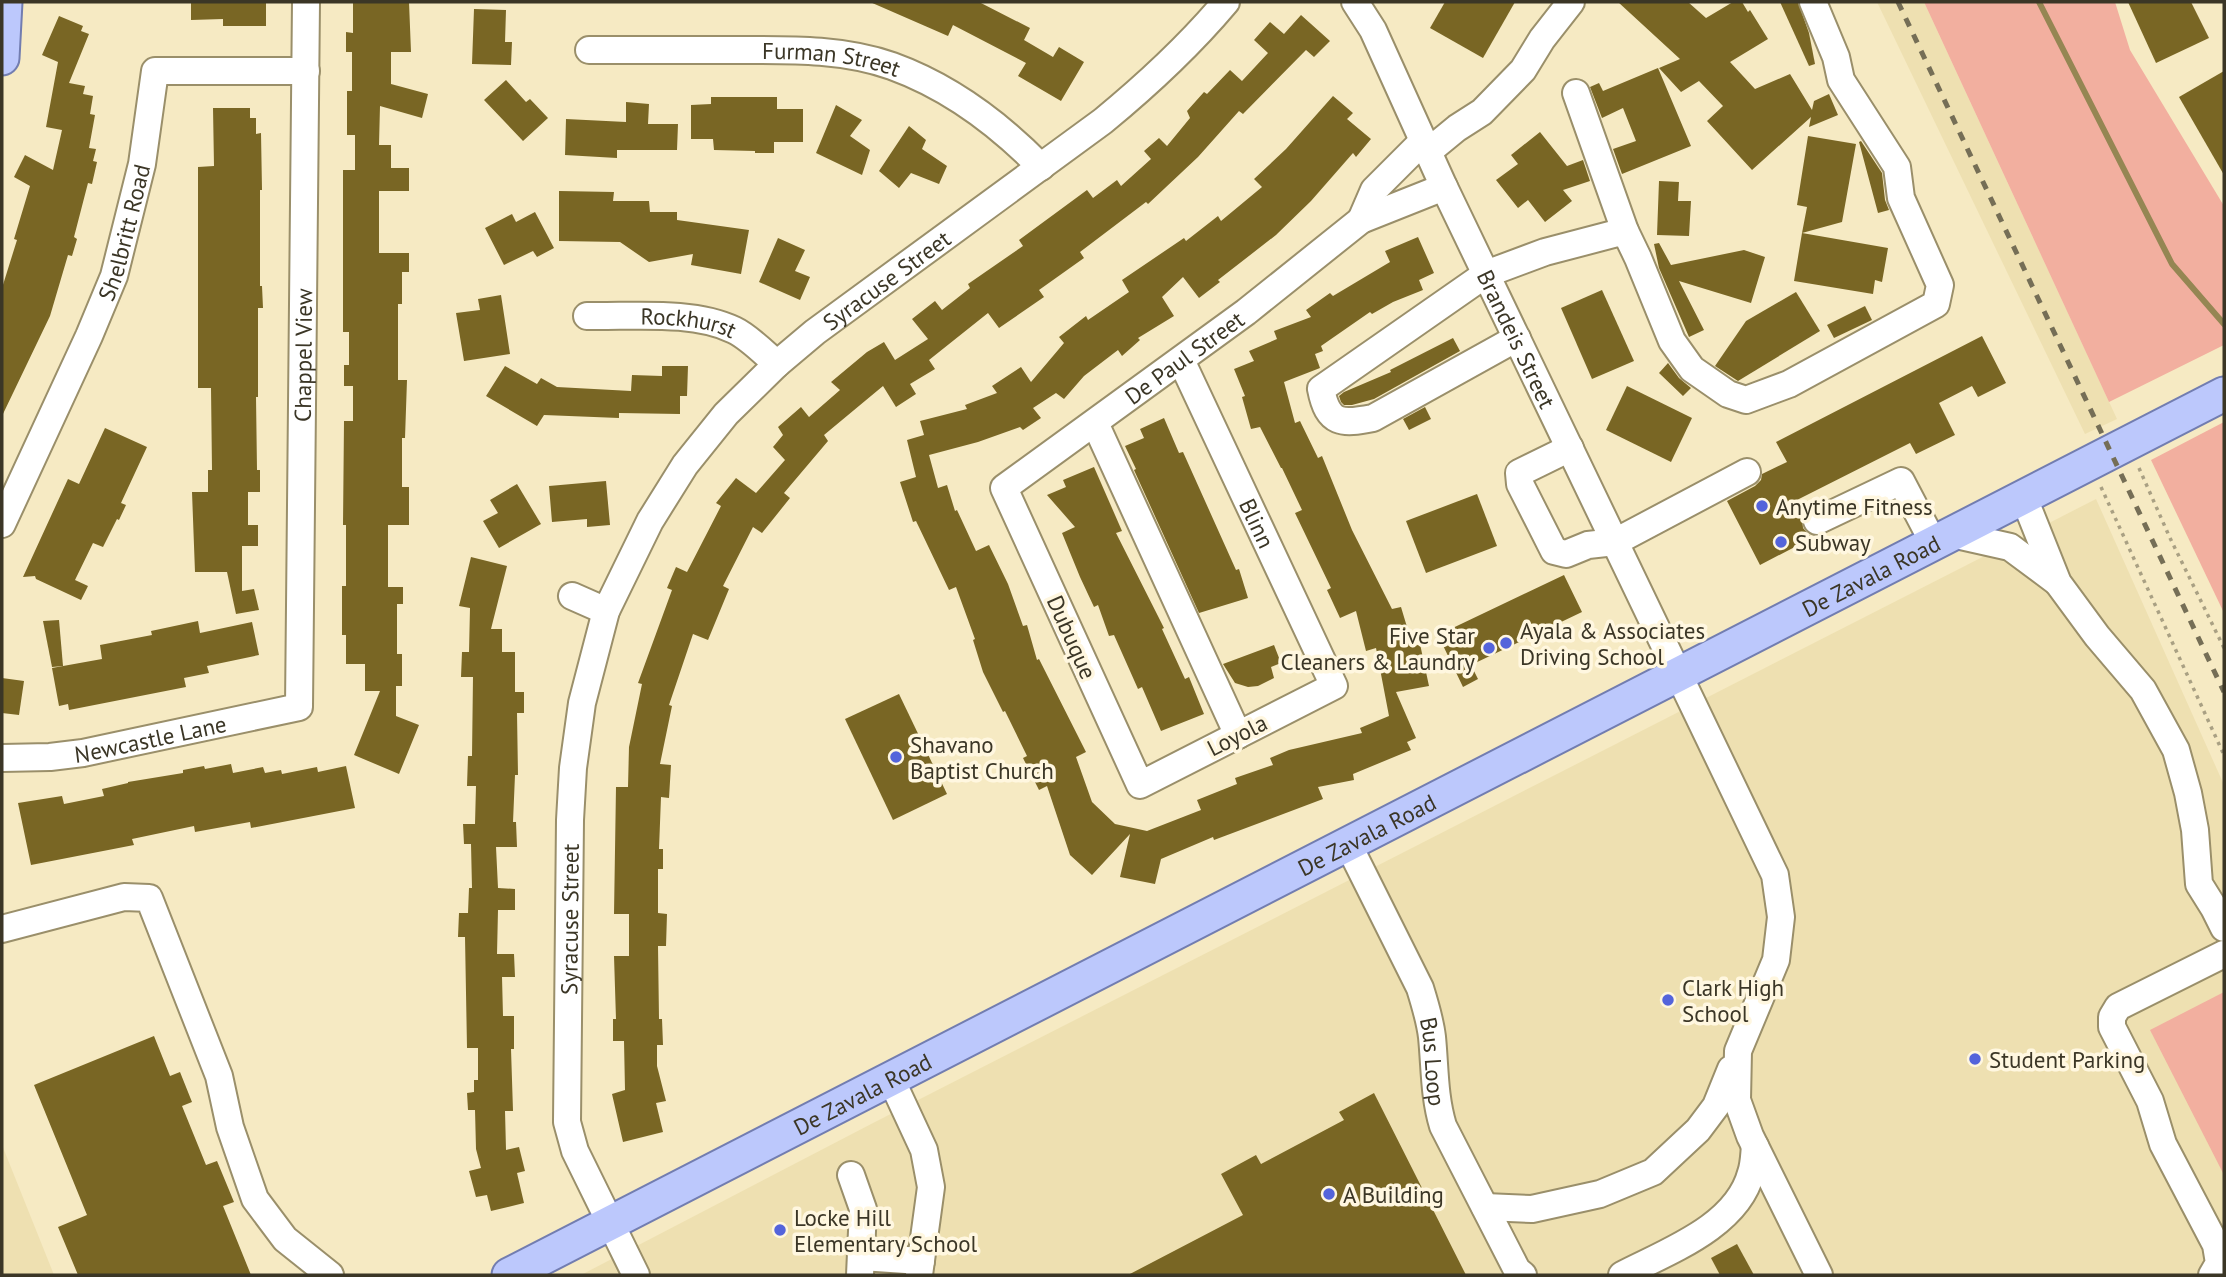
<svg xmlns="http://www.w3.org/2000/svg" width="2226" height="1277" viewBox="0 0 2226 1277" font-family="'PT Sans',sans-serif">
	<rect width="100%" height="100%" fill="#f6eac3"/>
	<g fill="#eee0b1">
		<path d="M 1877,2 L 1924,2 L 2117,419 L 2085,434 Z"/>
		<path d="M 2096,499 L 2224,785 L 2224,1275 L 581,1275 L 875,1122 Z"/>
		<path d="M 2,1145 L 54,1275 L 2,1275 Z"/>
	</g>
	<g fill="#f2af9f">
		<path d="M 1924,2 L 2115,2 L 2130,50 L 2224,206 L 2224,345 L 2109,402 Z"/>
		<path d="M 2224,422 L 2224,613 L 2151,460 Z"/>
		<path d="M 2224,992 L 2224,1175 L 2150,1030 Z"/>
	</g>
	<g fill="none" stroke-linecap="round" stroke-linejoin="round">
		<path stroke="#958653" stroke-width="6" d="M 2039,2 L 2172,264 L 2224,324"/>
	</g>
	<g fill="#796624">
		<path d="M 191,2 L 266,2 L 266,26 L 223,26 L 223,19 L 191,20 Z"/>
		<path d="M 353,2 L 409,2 L 411,52 L 391,52 L 391,84 L 428,94 L 422,118 L 380,106 L 379,145 L 391,145 L 391,168 L 409,168 L 409,191 L 379,191 L 379,253 L 409,253 L 409,272 L 402,272 L 402,304 L 398,304 L 398,380 L 407,380 L 405,438 L 402,438 L 402,487 L 409,487 L 409,525 L 388,525 L 388,587 L 403,587 L 403,604 L 397,604 L 397,654 L 402,654 L 402,686 L 396,686 L 396,716 L 419,725 L 399,774 L 354,755 L 380,691 L 365,691 L 365,664 L 346,664 L 346,635 L 342,635 L 342,586 L 346,586 L 346,525 L 343,525 L 344,421 L 353,421 L 353,386 L 344,386 L 344,365 L 349,365 L 349,332 L 343,332 L 343,170 L 355,170 L 355,135 L 347,135 L 347,91 L 352,91 L 352,52 L 346,52 L 346,32 L 353,33 Z"/>
		<path d="M 870,2 L 979,2 L 1030,28 L 1024,40 L 1053,57 L 1059,47 L 1084,62 L 1061,101 L 1018,76 L 1026,63 L 953,25 L 948,36 Z"/>
		<path d="M 1445,2 L 1515,2 L 1483,58 L 1430,28 Z"/>
		<path d="M 1618,2 L 1688,2 L 1706,18 L 1733,2 L 1742,2 L 1748,12 L 1750,10 L 1768,39 L 1730,62 L 1755,89 L 1790,74 L 1812,110 L 1814,101 L 1829,94 L 1838,115 L 1809,127 L 1811,117 L 1752,170 L 1707,121 L 1723,106 L 1699,81 L 1681,92 L 1659,68 L 1680,59 Z"/>
		<path d="M 1780,2 L 1798,2 L 1809,33 L 1815,64 L 1809,66 Z"/>
		<path d="M 2128,2 L 2191,2 L 2209,38 L 2156,63 Z"/>
		<path d="M 474,9 L 506,10 L 505,42 L 512,42 L 511,65 L 472,64 Z"/>
		<path d="M 1301,15 L 1330,41 L 1314,57 L 1306,50 L 1243,114 L 1239,111 L 1198,157 L 1148,204 L 1146,202 L 1080,252 L 1084,258 L 1039,290 L 1044,297 L 999,328 L 988,313 L 929,360 L 935,369 L 910,384 L 916,394 L 896,407 L 883,386 L 824,435 L 828,441 L 784,493 L 790,498 L 762,533 L 753,527 L 723,586 L 729,589 L 708,640 L 693,634 L 669,705 L 672,706 L 660,764 L 671,765 L 669,798 L 661,797 L 659,849 L 663,849 L 663,869 L 658,869 L 658,913 L 667,914 L 666,946 L 658,946 L 659,1019 L 662,1019 L 663,1045 L 657,1045 L 657,1066 L 666,1101 L 656,1103 L 663,1132 L 623,1142 L 612,1094 L 625,1090 L 624,1041 L 613,1041 L 613,1019 L 616,1019 L 614,956 L 629,956 L 629,914 L 614,914 L 616,787 L 628,787 L 629,747 L 642,684 L 638,683 L 672,590 L 667,588 L 676,567 L 687,572 L 721,506 L 716,503 L 736,478 L 756,493 L 785,460 L 773,447 L 783,435 L 778,427 L 801,407 L 809,417 L 840,390 L 831,382 L 867,352 L 884,342 L 895,360 L 928,339 L 912,319 L 935,301 L 942,310 L 970,288 L 968,284 L 1023,246 L 1019,240 L 1087,190 L 1093,198 L 1117,180 L 1121,186 L 1151,159 L 1144,151 L 1159,138 L 1167,146 L 1190,118 L 1187,111 L 1204,92 L 1207,94 L 1230,70 L 1242,81 L 1268,53 L 1254,40 L 1270,22 L 1284,34 Z"/>
		<path d="M 59,16 L 83,26 L 81,31 L 89,34 L 69,83 L 85,86 L 83,94 L 93,96 L 90,114 L 95,115 L 89,148 L 96,149 L 93,161 L 97,162 L 92,184 L 88,183 L 74,237 L 77,239 L 72,256 L 68,255 L 50,316 L 2,416 L 2,288 L 17,240 L 14,239 L 30,186 L 14,177 L 25,155 L 53,170 L 62,130 L 46,127 L 58,62 L 42,55 Z"/>
		<path d="M 1658,68 L 1691,146 L 1622,174 L 1613,149 L 1636,141 L 1623,108 L 1602,118 L 1590,87 L 1599,83 L 1603,91 Z"/>
		<path d="M 2224,71 L 2224,175 L 2179,97 Z"/>
		<path d="M 506,80 L 526,102 L 530,99 L 548,118 L 523,141 L 484,100 Z"/>
		<path d="M 1333,96 L 1353,113 L 1347,119 L 1371,139 L 1356,157 L 1353,153 L 1311,201 L 1276,235 L 1218,280 L 1220,282 L 1199,298 L 1183,277 L 1162,297 L 1174,316 L 1138,338 L 1140,340 L 1122,356 L 1118,350 L 1084,376 L 1064,399 L 1056,393 L 1033,408 L 1041,418 L 1023,430 L 1020,427 L 978,442 L 929,455 L 938,488 L 947,485 L 955,511 L 957,510 L 976,551 L 989,545 L 1008,584 L 1023,626 L 1027,625 L 1037,660 L 1039,659 L 1086,752 L 1076,757 L 1092,802 L 1115,824 L 1147,831 L 1201,810 L 1197,800 L 1237,784 L 1235,778 L 1273,765 L 1270,758 L 1289,750 L 1362,733 L 1360,728 L 1389,716 L 1376,648 L 1366,651 L 1356,611 L 1340,618 L 1327,590 L 1331,588 L 1295,513 L 1302,510 L 1282,468 L 1281,468 L 1260,427 L 1251,429 L 1242,397 L 1245,396 L 1234,369 L 1254,361 L 1249,351 L 1277,339 L 1274,331 L 1311,317 L 1306,310 L 1330,293 L 1333,296 L 1390,262 L 1385,251 L 1418,237 L 1434,273 L 1419,280 L 1423,290 L 1393,302 L 1372,314 L 1370,312 L 1321,346 L 1323,351 L 1315,354 L 1320,368 L 1284,382 L 1295,423 L 1300,421 L 1318,458 L 1322,456 L 1352,530 L 1392,609 L 1401,607 L 1413,647 L 1420,644 L 1429,686 L 1396,692 L 1416,738 L 1407,742 L 1411,750 L 1353,774 L 1354,780 L 1318,787 L 1323,799 L 1214,840 L 1213,837 L 1161,859 L 1155,884 L 1120,877 L 1130,834 L 1092,875 L 1070,855 L 1047,786 L 1039,790 L 1023,758 L 1027,756 L 1005,711 L 1003,712 L 983,672 L 973,640 L 975,639 L 956,587 L 949,590 L 916,521 L 913,522 L 900,482 L 916,477 L 907,440 L 924,435 L 920,421 L 967,409 L 965,405 L 997,393 L 992,386 L 1021,367 L 1031,382 L 1064,343 L 1059,337 L 1086,316 L 1088,320 L 1129,292 L 1122,280 L 1184,238 L 1186,241 L 1218,216 L 1221,221 L 1262,187 L 1254,179 L 1286,149 Z"/>
		<path d="M 711,97 L 777,97 L 777,109 L 803,109 L 803,142 L 774,142 L 774,153 L 755,153 L 755,151 L 714,150 L 713,139 L 691,139 L 691,105 L 711,104 Z"/>
		<path d="M 626,102 L 649,104 L 648,124 L 678,124 L 677,150 L 617,150 L 617,158 L 565,155 L 566,119 L 626,122 Z"/>
		<path d="M 836,105 L 862,120 L 850,136 L 870,150 L 862,175 L 816,153 Z"/>
		<path d="M 213,108 L 250,108 L 250,118 L 256,118 L 256,134 L 261,133 L 262,190 L 260,190 L 260,286 L 262,286 L 263,308 L 258,308 L 258,397 L 256,397 L 257,470 L 260,470 L 260,492 L 248,492 L 248,525 L 258,525 L 258,546 L 242,546 L 242,591 L 254,589 L 259,610 L 236,614 L 227,572 L 195,572 L 192,492 L 208,492 L 208,470 L 212,470 L 211,388 L 198,388 L 198,167 L 214,166 Z"/>
		<path d="M 909,126 L 926,140 L 922,149 L 947,166 L 939,184 L 911,173 L 899,188 L 879,171 Z"/>
		<path d="M 1540,132 L 1567,166 L 1583,160 L 1590,181 L 1563,190 L 1572,201 L 1545,222 L 1528,200 L 1518,208 L 1496,180 L 1518,164 L 1511,155 Z"/>
		<path d="M 1808,136 L 1856,144 L 1842,222 L 1802,233 L 1807,207 L 1797,205 Z"/>
		<path d="M 1861,141 L 1882,173 L 1885,200 L 1889,210 L 1878,213 L 1859,142 Z"/>
		<path d="M 1659,181 L 1679,182 L 1678,201 L 1691,201 L 1689,236 L 1657,235 Z"/>
		<path d="M 559,191 L 614,192 L 613,201 L 649,201 L 650,212 L 677,212 L 677,220 L 749,230 L 741,274 L 691,265 L 693,254 L 649,262 L 620,242 L 559,241 Z"/>
		<path d="M 535,212 L 554,248 L 537,257 L 533,251 L 504,265 L 485,228 L 512,214 L 516,222 Z"/>
		<path d="M 1802,233 L 1888,248 L 1882,282 L 1875,280 L 1873,294 L 1794,281 Z"/>
		<path d="M 778,238 L 805,250 L 795,271 L 810,277 L 800,300 L 759,282 Z"/>
		<path d="M 1659,243 L 1671,265 L 1744,250 L 1765,257 L 1751,303 L 1679,281 L 1704,330 L 1689,337 L 1659,268 L 1654,244 Z"/>
		<path d="M 1602,290 L 1634,361 L 1592,379 L 1561,308 Z"/>
		<path d="M 1796,292 L 1820,331 L 1738,381 L 1715,366 L 1746,321 Z"/>
		<path d="M 501,295 L 510,354 L 464,361 L 456,313 L 480,310 L 478,299 Z"/>
		<path d="M 1865,306 L 1872,320 L 1834,338 L 1827,325 Z"/>
		<path d="M 1982,336 L 2006,383 L 1978,397 L 1972,386 L 1939,403 L 1955,435 L 1916,454 L 1910,443 L 1793,502 L 1802,518 L 1803,528 L 1812,538 L 1760,565 L 1727,501 L 1755,486 L 1761,480 L 1762,474 L 1787,462 L 1776,442 Z"/>
		<path d="M 1453,338 L 1460,351 L 1374,399 L 1352,405 L 1344,405 L 1341,402 L 1339,396 L 1344,392 L 1391,372 L 1390,370 Z"/>
		<path d="M 1668,363 L 1679,378 L 1691,388 L 1683,396 L 1659,373 Z"/>
		<path d="M 505,366 L 537,384 L 541,378 L 557,387 L 631,391 L 632,375 L 662,376 L 662,366 L 688,366 L 687,396 L 680,396 L 680,414 L 619,413 L 619,418 L 544,415 L 537,426 L 486,396 Z"/>
		<path d="M 1627,386 L 1692,418 L 1671,462 L 1606,430 Z"/>
		<path d="M 1425,407 L 1431,419 L 1409,430 L 1403,419 Z"/>
		<path d="M 1164,418 L 1179,453 L 1183,452 L 1236,570 L 1239,569 L 1248,598 L 1199,613 L 1134,470 L 1136,469 L 1125,446 L 1144,438 L 1140,429 Z"/>
		<path d="M 105,428 L 147,447 L 121,503 L 126,505 L 119,520 L 117,519 L 103,547 L 93,543 L 75,580 L 88,586 L 81,600 L 36,579 L 35,576 L 23,577 L 68,479 L 79,484 Z"/>
		<path d="M 1094,467 L 1122,531 L 1116,533 L 1164,628 L 1162,629 L 1185,679 L 1189,677 L 1204,714 L 1161,731 L 1142,687 L 1138,689 L 1114,635 L 1109,636 L 1098,605 L 1094,607 L 1080,577 L 1062,533 L 1075,527 L 1047,495 L 1066,487 L 1063,480 Z"/>
		<path d="M 606,481 L 610,525 L 587,527 L 587,519 L 552,522 L 549,486 Z"/>
		<path d="M 517,484 L 541,524 L 499,548 L 483,521 L 498,513 L 490,500 Z"/>
		<path d="M 1477,494 L 1497,546 L 1426,573 L 1406,521 Z"/>
		<path d="M 471,557 L 507,566 L 491,629 L 502,629 L 502,652 L 515,652 L 515,692 L 524,692 L 524,713 L 517,713 L 518,775 L 515,775 L 513,822 L 516,822 L 517,847 L 496,847 L 498,888 L 515,889 L 515,910 L 498,910 L 497,954 L 514,954 L 515,977 L 502,977 L 503,1016 L 514,1016 L 514,1049 L 511,1049 L 513,1111 L 505,1111 L 506,1150 L 519,1147 L 525,1171 L 517,1173 L 524,1203 L 491,1211 L 487,1195 L 476,1197 L 469,1171 L 481,1168 L 476,1149 L 475,1110 L 468,1110 L 467,1093 L 474,1092 L 474,1080 L 478,1080 L 478,1048 L 467,1048 L 465,937 L 458,937 L 459,913 L 468,913 L 469,888 L 472,888 L 471,844 L 464,844 L 463,824 L 475,824 L 476,786 L 467,786 L 468,756 L 472,756 L 473,677 L 461,677 L 462,652 L 469,652 L 470,608 L 459,606 Z"/>
		<path d="M 1564,575 L 1582,612 L 1471,665 L 1478,679 L 1463,687 L 1438,635 Z"/>
		<path d="M 59,620 L 63,666 L 52,667 L 43,621 Z"/>
		<path d="M 198,621 L 200,633 L 252,622 L 259,655 L 207,666 L 209,673 L 184,678 L 186,687 L 69,710 L 68,704 L 59,706 L 52,668 L 102,659 L 100,645 L 152,635 L 151,631 Z"/>
		<path d="M 1274,645 L 1281,663 L 1271,667 L 1274,678 L 1258,686 L 1248,687 L 1235,683 L 1223,664 Z"/>
		<path d="M 2,678 L 24,681 L 19,715 L 2,713 Z"/>
		<path d="M 899,694 L 947,794 L 893,820 L 845,719 Z"/>
		<path d="M 231,764 L 233,773 L 263,767 L 265,773 L 281,770 L 282,774 L 317,767 L 318,772 L 346,766 L 355,808 L 251,828 L 250,822 L 195,832 L 194,826 L 132,839 L 134,845 L 31,865 L 18,803 L 62,796 L 64,804 L 104,796 L 102,789 L 128,783 L 128,782 L 183,773 L 183,770 L 204,766 L 205,769 Z"/>
		<path d="M 154,1036 L 170,1076 L 180,1072 L 192,1102 L 182,1106 L 206,1165 L 217,1161 L 234,1202 L 223,1206 L 251,1275 L 78,1275 L 58,1227 L 87,1215 L 34,1085 Z"/>
		<path d="M 1374,1093 L 1466,1275 L 1128,1275 L 1243,1215 L 1221,1174 L 1256,1155 L 1261,1164 L 1344,1120 L 1339,1112 Z"/>
		<path d="M 1737,1244 L 1754,1275 L 1720,1275 L 1711,1258 Z"/>
	</g>
	<g fill="none" stroke-linecap="round" stroke-linejoin="round">
		<g stroke="#9a8f6a" stroke-width="30">
			<g id="minor">
				<path id="s1" d="M 1355,2 L 1373,30 L 1444,187 L 1775,875 L 1781,917 L 1776,960 L 1738,1051 L 1737,1100 L 1750,1136 L 1819,1275"/>
				<path id="s2" d="M 589,50 C 637,50 685,50 733,50 C 786,50 841,48 892,66 C 950,87 998,123 1041,167"/>
				<path d="M 1576,93 L 1625,231"/>
				<path d="M 1429,151 L 1457,128 L 1482,112 L 1523,70 L 1542,39 L 1571,2"/>
				<path d="M 1361,220 L 1374,190 L 1423,141"/>
				<path id="s3" d="M 587,316 C 632,317 693,310 734,330 C 749,337 764,353 777,364"/>
				<path d="M 1517,338 L 1373,418 C 1342,424 1328,425 1321,389 L 1486,274 L 1545,252 L 1625,231 L 1638,258 L 1672,341 L 1692,369 L 1728,394 L 1746,400 L 1789,384 L 1936,304 L 1940,285 L 1901,198 L 1897,167 L 1841,80 L 1836,57 L 1813,2"/>
				<path id="s4" d="M 1181,360 L 1334,686 L 1140,785 L 1004,488 L 1246,312 L 1361,220 L 1444,187"/>
				<path d="M 1095,423 L 1238,735"/>
				<path d="M 1570,448 L 1519,473 L 1520,484 L 1554,551 L 1566,554 L 1588,545 L 1615,542 L 1747,472"/>
				<path d="M 2024,498 L 2058,583 L 2097,636 L 2143,690 L 2176,750 L 2188,793 L 2195,830 L 2199,884 L 2214,908 L 2224,928"/>
				<path d="M 1817,521 L 1901,481 L 1934,544"/>
				<path id="s5" d="M 2,524 L 89,336 L 114,276 L 142,164 L 155,71 L 306,71"/>
				<path d="M 1952,534 L 2010,547 L 2057,582"/>
				<path d="M 572,596 L 606,611"/>
				<path id="s6" d="M 2,758 L 50,757 L 83,753 L 299,707 L 306,2"/>
				<path id="s7" d="M 1348,844 L 1420,988 C 1425,1004 1430,1020 1432,1037 C 1435,1067 1434,1096 1443,1126 L 1517,1270 L 1523,1275"/>
				<path d="M 2,929 L 124,897 L 149,898 L 219,1076 L 230,1127 L 255,1199 L 285,1239 L 330,1275"/>
				<path d="M 891,1079 L 924,1150 L 931,1187 L 919,1275"/>
				<path d="M 851,1175 L 863,1209 L 860,1275"/>
				<path d="M 1485,1207 L 1532,1209 L 1600,1194 L 1653,1172 L 1698,1130 L 1716,1106 L 1731,1069"/>
				<path d="M 861,1257 L 921,1261"/>
				<path id="s8" d="M 636,1275 L 575,1151 L 567,1122 L 570,820 L 573,768 L 582,703 L 606,611 L 650,521 L 685,465 L 726,414 L 777,364 L 815,332 L 1103,121 C 1148,84 1189,46 1226,2"/>
				<path d="M 1622,1275 C 1666,1252 1737,1227 1751,1173 C 1754,1165 1754,1155 1755,1146"/>
				<path d="M 2212,1275 L 2219,1263 L 2216,1245 L 2163,1144 L 2150,1101 L 2112,1027 L 2112,1017 L 2118,1007 L 2224,954"/>
			</g>
		</g>
		<g stroke="#727db0" stroke-width="37">
			<g id="major">
				<path d="M 2,58 L 5,2"/>
				<path id="s9" d="M 509,1275 L 2224,394"/>
			</g>
		</g>
		<g stroke="#a9a083" stroke-width="3.5" stroke-dasharray="3.5 5" stroke-linecap="butt">
			<path d="M 2139,468 L 2170,538 L 2224,648"/>
			<path d="M 2101,487 L 2224,755"/>
		</g>
		<use href="#minor" stroke="#fff" stroke-width="26"/>
		<use href="#major" stroke="#bcc8fc" stroke-width="33"/>
		<path stroke="#756e56" stroke-width="5" stroke-dasharray="9 9" stroke-linecap="butt" d="M 1898,2 L 2224,692"/>
	</g>
	<g fill="#5464db" stroke="#fff7e0" stroke-width="2.5">
		<circle cx="1762" cy="506" r="7"/>
		<circle cx="1781" cy="542" r="7"/>
		<circle cx="1506" cy="643" r="7"/>
		<circle cx="1489" cy="648" r="7"/>
		<circle cx="896" cy="757" r="7"/>
		<circle cx="1668" cy="1000" r="7"/>
		<circle cx="1975" cy="1059" r="7"/>
		<circle cx="1329" cy="1194" r="7"/>
		<circle cx="780" cy="1230" r="7"/>
	</g>
	<g text-anchor="middle" dominant-baseline="central" stroke-width="7" stroke-linejoin="round" paint-order="stroke">
		<g font-size="23" fill="#3b3626" stroke="#fff7e0">
			<text stroke="none"><textPath href="#s2" startOffset="243">Furman Street</textPath></text>
			<text stroke="none"><textPath href="#s5" startOffset="317">Shelbritt Road</textPath></text>
			<text stroke="none"><textPath href="#s8" startOffset="1124">Syracuse Street</textPath></text>
			<text stroke="none"><textPath href="#s3" startOffset="102">Rockhurst</textPath></text>
			<text stroke="none"><textPath href="#s1" startOffset="374">Brandeis Street</textPath></text>
			<text stroke="none"><textPath href="#s6" startOffset="654">Chappel View</textPath></text>
			<text stroke="none"><textPath href="#s4" startOffset="1127">De Paul Street</textPath></text>
			<text stroke="none"><textPath href="#s4" startOffset="180">Blinn</textPath></text>
			<text stroke="none"><textPath href="#s9" startOffset="1531">De Zavala Road</textPath></text>
			<text transform="translate(1072 637) rotate(66)">Dubuque</text>
			<text transform="translate(1237 735) rotate(-27)">Loyola</text>
			<text stroke="none"><textPath href="#s6" startOffset="150">Newcastle Lane</textPath></text>
			<text stroke="none"><textPath href="#s9" startOffset="964">De Zavala Road</textPath></text>
			<text stroke="none"><textPath href="#s8" startOffset="371">Syracuse Street</textPath></text>
			<text stroke="none"><textPath href="#s7" startOffset="236">Bus Loop</textPath></text>
			<text stroke="none"><textPath href="#s9" startOffset="397">De Zavala Road</textPath></text>
		</g>
		<g font-size="23" fill="#3b3626" stroke="#fff7e0" text-anchor="start">
			<text x="1776" y="506">Anytime Fitness</text>
			<text x="1795" y="542">Subway</text>
			<text x="1520" y="630">Ayala &amp; Associates<tspan x="1520" dy="26">Driving School</tspan></text>
			<text x="1475" y="635" text-anchor="end">Five Star<tspan x="1475" dy="26">Cleaners &amp; Laundry</tspan></text>
			<text x="910" y="744">Shavano<tspan x="910" dy="26">Baptist Church</tspan></text>
			<text x="1682" y="987">Clark High<tspan x="1682" dy="26">School</tspan></text>
			<text x="1989" y="1059">Student Parking</text>
			<text x="1343" y="1194">A Building</text>
			<text x="794" y="1217">Locke Hill<tspan x="794" dy="26">Elementary School</tspan></text>
		</g>
	</g>
	<rect width="2226" height="1277" fill="none" stroke="#3b3626" stroke-width="7"/>
</svg>
